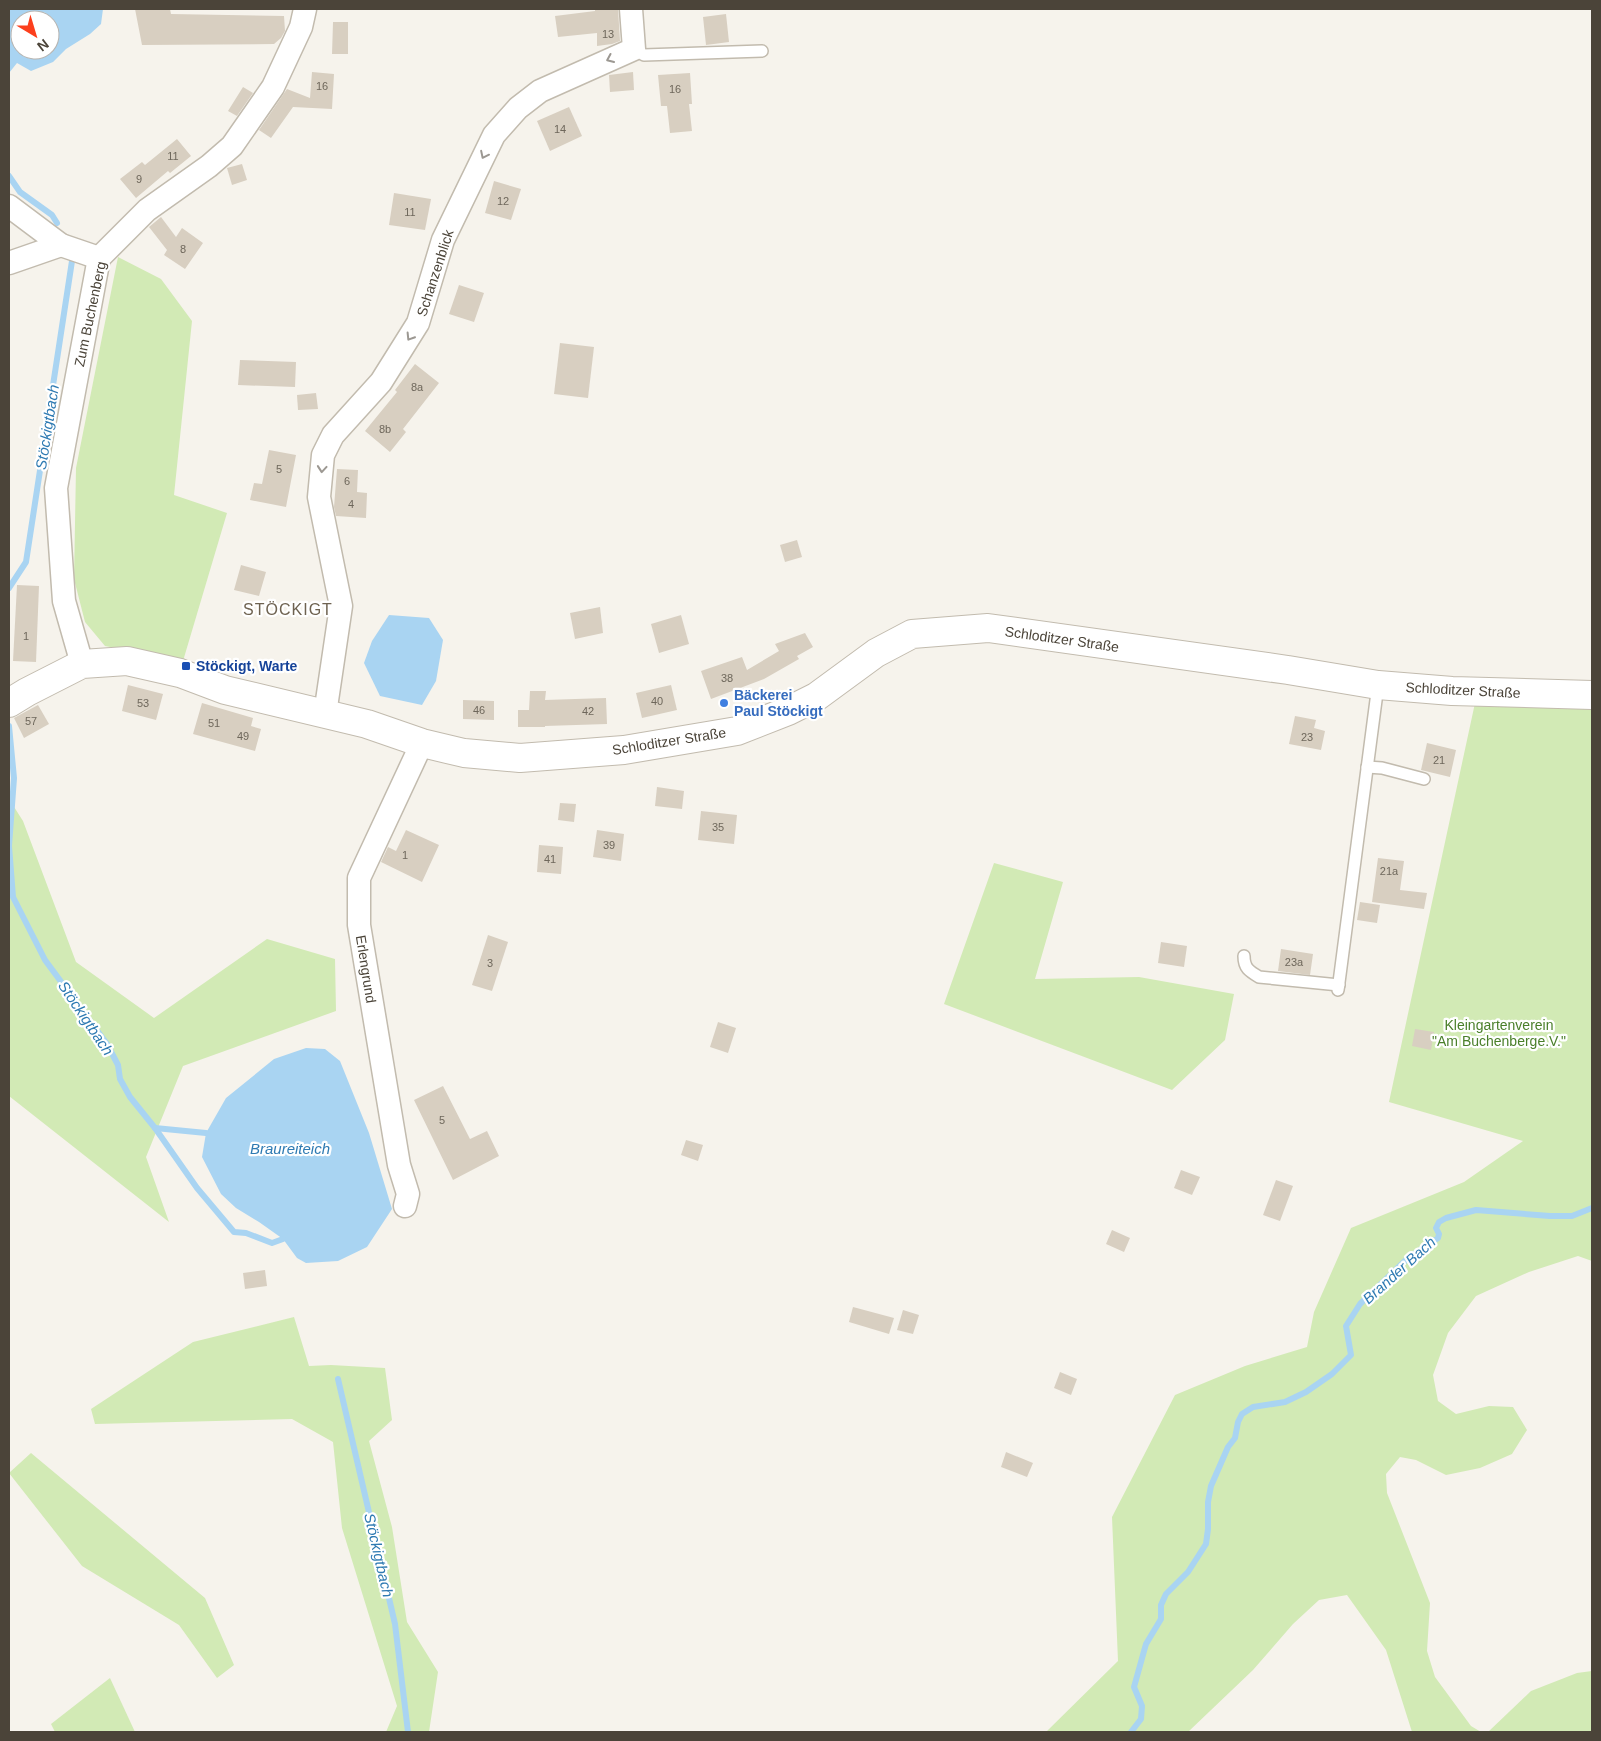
<svg xmlns="http://www.w3.org/2000/svg" width="1601" height="1741" viewBox="0 0 1601 1741" font-family="Arial,sans-serif">
	<rect width="100%" height="100%" fill="#f6f3ec"/>
	<g fill="#d2eab5">
		<path d="M 118,257 L 161,279 L 192,321 L 174,495 L 227,513 L 183,661 L 105,646 L 85,622 L 74,579 L 76,468 Z"/>
		<path d="M 1475,703 L 1592,707 L 1592,1261 L 1578,1256 L 1529,1272 L 1476,1296 L 1448,1333 L 1433,1375 L 1438,1401 L 1456,1414 L 1489,1406 L 1513,1407 L 1527,1430 L 1512,1454 L 1480,1468 L 1446,1475 L 1416,1460 L 1400,1457 L 1386,1474 L 1387,1493 L 1430,1603 L 1427,1651 L 1435,1677 L 1471,1726 L 1481,1732 L 1412,1732 L 1386,1650 L 1347,1595 L 1319,1600 L 1293,1624 L 1253,1670 L 1188,1732 L 1046,1732 L 1118,1661 L 1112,1517 L 1175,1395 L 1245,1366 L 1307,1347 L 1314,1312 L 1351,1228 L 1464,1182 L 1523,1141 L 1389,1102 Z"/>
		<path d="M 9,799 L 23,821 L 76,962 L 154,1018 L 267,939 L 335,959 L 336,1011 L 183,1066 L 146,1157 L 169,1222 L 9,1096 Z"/>
		<path d="M 994,863 L 1063,882 L 1035,979 L 1139,977 L 1234,994 L 1225,1040 L 1172,1090 L 944,1004 Z"/>
		<path d="M 294,1317 L 309,1366 L 331,1365 L 385,1368 L 392,1420 L 369,1441 L 392,1527 L 407,1622 L 438,1672 L 429,1732 L 386,1732 L 397,1706 L 342,1528 L 333,1442 L 292,1419 L 95,1424 L 91,1409 L 193,1342 Z"/>
		<path d="M 31,1453 L 205,1598 L 234,1665 L 217,1678 L 179,1625 L 82,1566 L 9,1473 Z"/>
		<path d="M 1592,1671 L 1592,1732 L 1488,1732 L 1531,1691 L 1577,1673 Z"/>
		<path d="M 110,1678 L 135,1732 L 55,1732 L 51,1724 Z"/>
	</g>
	<g fill="#a9d4f2" fill-rule="evenodd">
		<path d="M 9,9 L 103,9 L 101,24 L 90,34 L 66,49 L 53,62 L 31,71 L 17,63 L 9,73 ZM 20,20 L 50,20 L 50,50 L 20,50 Z"/>
		<path d="M 389,615 L 429,618 L 443,640 L 436,681 L 422,705 L 380,696 L 364,663 L 372,641 Z"/>
		<path d="M 306,1048 L 325,1049 L 340,1061 L 369,1133 L 392,1209 L 367,1247 L 338,1261 L 306,1263 L 297,1258 L 283,1239 L 259,1222 L 236,1208 L 221,1194 L 202,1157 L 206,1133 L 226,1098 L 274,1059 Z"/>
	</g>
	<g fill="none" stroke-linecap="round" stroke-linejoin="round">
		<g stroke="#a9d4f2" stroke-width="6">
			<path d="M 9,176 L 20,192 L 52,215 L 57,223"/>
			<path d="M 9,588 L 26,562 L 72,261"/>
			<path d="M 9,726 L 14,778 L 9,846 L 13,897 L 45,960 L 107,1044 L 118,1065 L 120,1079 L 130,1097 L 155,1128 L 197,1188 L 234,1232 L 246,1233 L 272,1243 L 283,1239"/>
			<path d="M 155,1128 L 206,1133"/>
			<path d="M 338,1379 L 395,1624 L 408,1732"/>
			<path d="M 1131,1732 L 1141,1719 L 1142,1706 L 1134,1687 L 1146,1644 L 1161,1619 L 1161,1605 L 1166,1594 L 1188,1572 L 1206,1544 L 1208,1529 L 1208,1502 L 1211,1486 L 1228,1447 L 1235,1438 L 1238,1422 L 1242,1414 L 1253,1407 L 1285,1402 L 1306,1392 L 1332,1374 L 1351,1355 L 1346,1326 L 1360,1304 L 1408,1258 L 1438,1238 L 1439,1234 L 1436,1228 L 1439,1222 L 1446,1218 L 1476,1210 L 1550,1216 L 1572,1216 L 1592,1208"/>
		</g>
	</g>
	<g fill="#d8cfc1">
		<path d="M 135,9 L 170,9 L 171,14 L 284,16 L 285,31 L 281,38 L 274,44 L 142,45 Z"/>
		<path d="M 595,9 L 618,9 L 620,41 L 612,44 L 597,46 L 597,33 L 558,37 L 555,16 L 595,11 Z"/>
		<path d="M 726,14 L 729,42 L 706,45 L 703,17 Z"/>
		<path d="M 333,22 L 348,22 L 348,54 L 332,54 Z"/>
		<path d="M 312,72 L 334,74 L 332,109 L 293,107 L 271,138 L 259,130 L 287,89 L 310,98 Z"/>
		<path d="M 633,72 L 634,90 L 610,92 L 609,75 Z"/>
		<path d="M 690,73 L 692,104 L 689,104 L 692,131 L 670,133 L 667,106 L 661,106 L 658,75 Z"/>
		<path d="M 243,87 L 253,93 L 237,116 L 228,111 Z"/>
		<path d="M 569,107 L 582,136 L 550,151 L 537,121 Z"/>
		<path d="M 177,139 L 191,156 L 170,173 L 168,171 L 136,198 L 120,179 L 142,162 L 145,165 Z"/>
		<path d="M 242,164 L 247,180 L 232,185 L 227,168 Z"/>
		<path d="M 494,181 L 521,189 L 511,220 L 485,213 Z"/>
		<path d="M 394,193 L 431,199 L 425,230 L 389,225 Z"/>
		<path d="M 161,217 L 176,237 L 182,228 L 203,243 L 185,269 L 164,255 L 167,250 L 149,227 Z"/>
		<path d="M 459,285 L 484,293 L 474,322 L 449,314 Z"/>
		<path d="M 560,343 L 594,347 L 588,398 L 554,394 Z"/>
		<path d="M 240,360 L 296,362 L 295,387 L 238,385 Z"/>
		<path d="M 415,364 L 439,383 L 403,429 L 406,432 L 390,452 L 365,431 L 397,392 L 395,390 Z"/>
		<path d="M 316,393 L 318,409 L 298,410 L 297,395 Z"/>
		<path d="M 269,450 L 296,455 L 286,507 L 250,500 L 254,483 L 262,484 Z"/>
		<path d="M 337,469 L 358,470 L 357,492 L 367,493 L 366,518 L 336,516 L 334,507 Z"/>
		<path d="M 797,540 L 802,557 L 785,562 L 780,545 Z"/>
		<path d="M 241,565 L 266,572 L 259,596 L 234,590 Z"/>
		<path d="M 17,585 L 39,586 L 36,662 L 13,661 Z"/>
		<path d="M 600,607 L 603,633 L 575,639 L 570,613 Z"/>
		<path d="M 681,615 L 689,644 L 659,653 L 651,624 Z"/>
		<path d="M 805,633 L 813,647 L 797,656 L 799,659 L 764,679 L 711,699 L 701,671 L 742,657 L 747,670 L 779,651 L 775,644 Z"/>
		<path d="M 128,685 L 163,694 L 156,720 L 122,711 Z"/>
		<path d="M 671,685 L 677,710 L 642,718 L 636,693 Z"/>
		<path d="M 530,691 L 546,691 L 545,700 L 606,698 L 607,724 L 545,726 L 545,727 L 518,727 L 518,710 L 529,710 Z"/>
		<path d="M 463,700 L 494,701 L 494,720 L 463,719 Z"/>
		<path d="M 202,703 L 253,718 L 251,726 L 261,729 L 255,751 L 193,734 Z"/>
		<path d="M 38,705 L 49,724 L 24,738 L 14,718 Z"/>
		<path d="M 1295,716 L 1316,720 L 1314,728 L 1325,731 L 1321,750 L 1289,744 Z"/>
		<path d="M 1427,743 L 1456,750 L 1450,777 L 1421,770 Z"/>
		<path d="M 657,787 L 684,791 L 682,809 L 655,806 Z"/>
		<path d="M 560,803 L 576,804 L 574,822 L 558,820 Z"/>
		<path d="M 701,811 L 737,815 L 734,844 L 698,840 Z"/>
		<path d="M 406,830 L 439,845 L 422,882 L 381,862 L 388,847 L 396,851 Z"/>
		<path d="M 597,830 L 624,834 L 621,861 L 593,857 Z"/>
		<path d="M 539,845 L 563,847 L 561,874 L 537,872 Z"/>
		<path d="M 1378,858 L 1404,861 L 1400,890 L 1427,893 L 1424,909 L 1372,902 Z"/>
		<path d="M 1360,902 L 1380,905 L 1377,923 L 1357,920 Z"/>
		<path d="M 488,935 L 508,942 L 492,991 L 472,985 Z"/>
		<path d="M 1161,942 L 1187,946 L 1184,967 L 1158,963 Z"/>
		<path d="M 1281,949 L 1313,954 L 1310,975 L 1278,971 Z"/>
		<path d="M 718,1022 L 736,1028 L 728,1053 L 710,1047 Z"/>
		<path d="M 1415,1029 L 1434,1032 L 1431,1050 L 1412,1046 Z"/>
		<path d="M 443,1086 L 470,1139 L 487,1131 L 499,1156 L 453,1180 L 414,1100 Z"/>
		<path d="M 686,1140 L 703,1145 L 698,1161 L 681,1155 Z"/>
		<path d="M 1181,1170 L 1200,1177 L 1192,1195 L 1174,1188 Z"/>
		<path d="M 1276,1180 L 1293,1186 L 1280,1221 L 1263,1215 Z"/>
		<path d="M 1112,1230 L 1130,1238 L 1124,1252 L 1106,1244 Z"/>
		<path d="M 265,1270 L 267,1286 L 245,1289 L 243,1273 Z"/>
		<path d="M 853,1307 L 894,1318 L 889,1334 L 849,1322 Z"/>
		<path d="M 903,1310 L 919,1315 L 913,1334 L 897,1330 Z"/>
		<path d="M 1060,1372 L 1077,1379 L 1071,1395 L 1054,1388 Z"/>
		<path d="M 1006,1452 L 1033,1463 L 1027,1477 L 1001,1467 Z"/>
	</g>
	<g fill="none" stroke-linecap="round" stroke-linejoin="round">
		<g stroke="#c2bbae" stroke-width="14">
			<g id="service">
				<path d="M 634,49 L 644,55 L 762,51"/>
				<path d="M 1367,767 L 1382,768 L 1424,779"/>
				<path d="M 1244,956 C 1244,968 1249,971 1259,977 L 1339,985"/>
				<path d="M 1338,990 L 1378,685"/>
			</g>
		</g>
		<g stroke="#c2bbae" stroke-width="25">
			<g id="minor">
				<path d="M 9,206 L 61,245 L 99,258"/>
				<path d="M 9,263 L 61,245"/>
				<path d="M 82,664 L 64,601 L 56,488 L 99,258 L 147,210 L 209,166 L 232,146 L 273,87 L 301,27 L 305,9"/>
				<path d="M 325,714 L 341,606 L 319,497 L 323,455 L 333,435 L 381,382 L 418,323 L 443,240 L 494,135 L 518,108 L 540,91 L 634,49 L 631,9"/>
				<path d="M 405,1206 L 408,1194 L 399,1165 L 359,925 L 359,878 L 422,743"/>
			</g>
		</g>
		<g stroke="#c2bbae" stroke-width="30">
			<path id="tertiary" d="M 9,703 L 27,692 L 82,664 L 127,661 L 180,673 L 225,690 L 367,724 L 422,743 L 464,753 L 520,758 L 624,750 L 737,731 L 788,711 L 816,697 L 876,653 L 912,634 L 988,628 L 1288,670 L 1378,685 L 1452,691 L 1592,695"/>
		</g>
		<use href="#service" stroke="#fff" stroke-width="11"/>
		<use href="#minor" stroke="#fff" stroke-width="22"/>
		<use href="#tertiary" stroke="#fff" stroke-width="28"/>
	</g>
	<defs><path id="oneway-chevron" d="M-2-3.5L2.5 0L-2 3.5" fill="none" stroke-width="1.6" stroke-linecap="round" stroke-linejoin="round" transform="scale(1.25)"/></defs>
	<g stroke="#9c9892">
		<use href="#oneway-chevron" transform="translate(610 59) rotate(156)"/>
		<use href="#oneway-chevron" transform="translate(484 155) rotate(116)"/>
		<use href="#oneway-chevron" transform="translate(410 337) rotate(122)"/>
		<use href="#oneway-chevron" transform="translate(322 469) rotate(95)"/>
	</g>
	<rect fill="#1a4fb4" stroke="#fff" stroke-width="2" x="181" y="661" width="10" height="10" rx="2.5"/>
	<circle fill="#3f7fe0" stroke="#fff" stroke-width="2" cx="724" cy="703" r="5"/>
	<g text-anchor="middle" dominant-baseline="central" stroke-width="4.5" stroke-linejoin="round" paint-order="stroke">
		<g font-size="11" fill="#6e675b">
			<text x="608" y="34">13</text>
			<text x="322" y="86">16</text>
			<text x="675" y="89">16</text>
			<text x="560" y="129">14</text>
			<text x="173" y="156">11</text>
			<text x="139" y="179">9</text>
			<text x="503" y="201">12</text>
			<text x="410" y="212">11</text>
			<text x="183" y="249">8</text>
			<text x="417" y="387">8a</text>
			<text x="385" y="429">8b</text>
			<text x="279" y="469">5</text>
			<text x="347" y="481">6</text>
			<text x="351" y="504">4</text>
			<text x="26" y="636">1</text>
			<text x="727" y="678">38</text>
			<text x="657" y="701">40</text>
			<text x="143" y="703">53</text>
			<text x="479" y="710">46</text>
			<text x="588" y="711">42</text>
			<text x="31" y="721">57</text>
			<text x="214" y="723">51</text>
			<text x="243" y="736">49</text>
			<text x="1307" y="737">23</text>
			<text x="1439" y="760">21</text>
			<text x="718" y="827">35</text>
			<text x="609" y="845">39</text>
			<text x="405" y="855">1</text>
			<text x="550" y="859">41</text>
			<text x="1389" y="871">21a</text>
			<text x="1294" y="962">23a</text>
			<text x="490" y="963">3</text>
			<text x="442" y="1120">5</text>
		</g>
		<g font-size="14" fill="#4b4439" stroke="#fff">
			<text transform="translate(435 273) rotate(-72)">Schanzenblick</text>
			<text transform="translate(90 314) rotate(-78)">Zum Buchenberg</text>
			<text transform="translate(1062 639) rotate(8)">Schloditzer Straße</text>
			<text transform="translate(1463 690) rotate(3)">Schloditzer Straße</text>
			<text transform="translate(669 741) rotate(-9)">Schloditzer Straße</text>
			<text transform="translate(366 969) rotate(81)">Erlengrund</text>
		</g>
		<g font-size="14" font-weight="bold" fill="#164399" stroke="#fff" text-anchor="start">
			<text x="196" y="666">Stöckigt, Warte</text>
		</g>
		<g font-size="14" font-weight="bold" fill="#366cbe" stroke="#fff" text-anchor="start">
			<text x="734" y="695">Bäckerei<tspan x="734" dy="16">Paul Stöckigt</tspan></text>
		</g>
		<g font-size="14" fill="#4a7f2a" stroke="#fff">
			<text x="1499" y="1025">Kleingartenverein<tspan x="1499" dy="16">"Am Buchenberge.V."</tspan></text>
		</g>
		<g font-size="15" font-style="italic" fill="#2e7ab2" stroke="#fff">
			<text transform="translate(47 427) rotate(-81)">Stöckigtbach</text>
			<text transform="translate(86 1018) rotate(56)">Stöckigtbach</text>
			<text x="290" y="1148">Braureiteich</text>
			<text transform="translate(1399 1270) rotate(-42)">Brander Bach</text>
			<text transform="translate(379 1555) rotate(77)">Stöckigtbach</text>
		</g>
		<g font-size="16" letter-spacing="1" fill="#6e6250" stroke="#fff">
			<text x="288" y="609">STÖCKIGT</text>
		</g>
	</g>
	<rect width="1601" height="1741" fill="none" stroke="#4b4439" stroke-width="20"/>
	<g transform="translate(35 35) rotate(142)"><circle r="24" fill="#ffffff" stroke="#b7b4b0"/>
	<path d="M0-4L9 19L0 12L-9 19Z" fill="#fc3f1d"/>
	<text y="-8" font-size="14" font-weight="bold" text-anchor="middle" fill="#4b4439">N</text>
	</g>
</svg>
